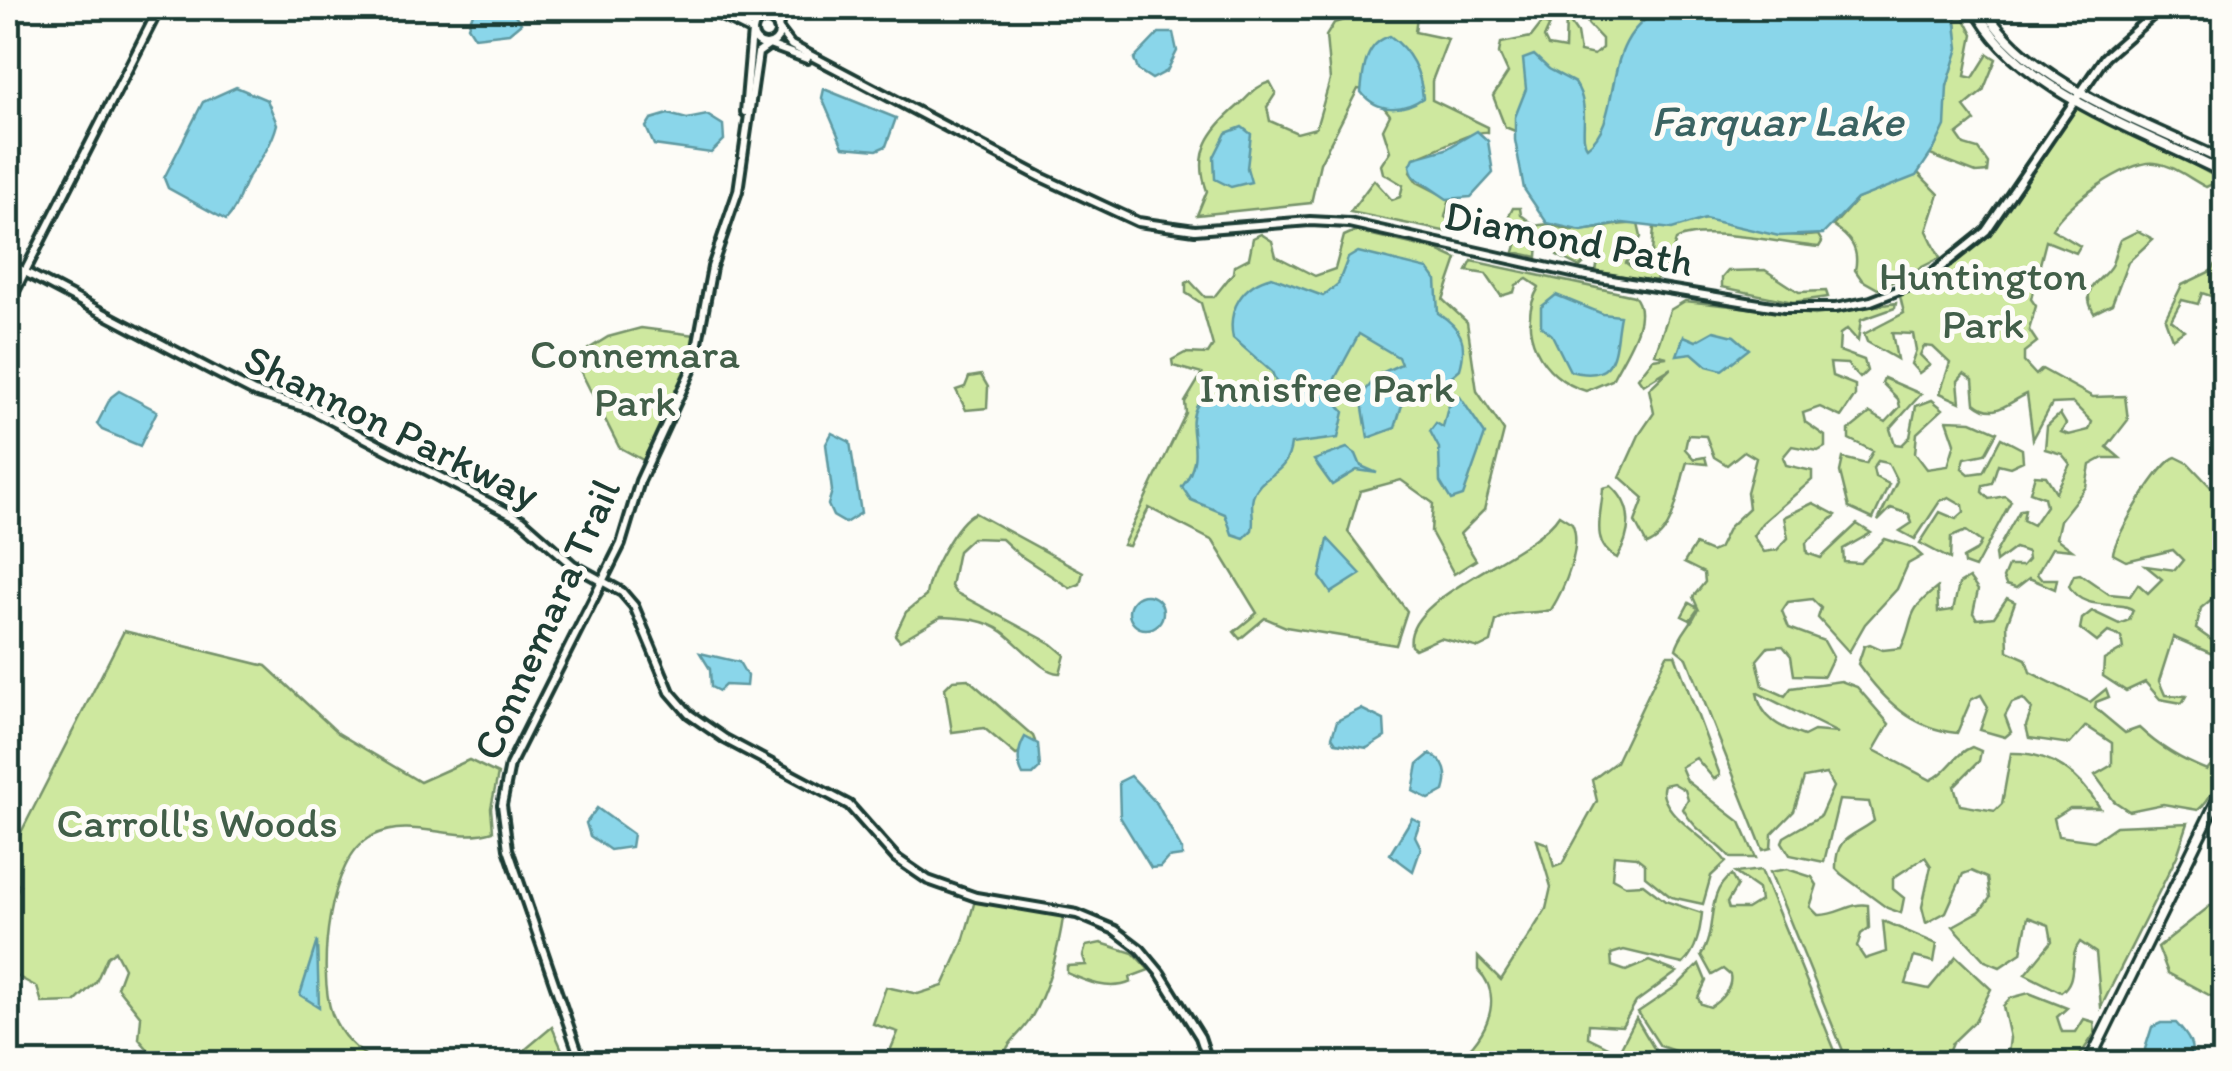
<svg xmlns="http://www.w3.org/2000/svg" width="2232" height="1071" viewBox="0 0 2232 1071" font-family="Itim,sans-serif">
	<rect width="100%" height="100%" fill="#fdfcf7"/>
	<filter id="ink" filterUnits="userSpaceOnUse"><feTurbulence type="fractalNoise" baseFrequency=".01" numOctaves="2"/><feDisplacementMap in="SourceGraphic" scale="20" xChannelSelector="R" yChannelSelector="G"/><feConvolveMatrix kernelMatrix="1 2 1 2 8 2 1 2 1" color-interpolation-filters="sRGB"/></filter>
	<g filter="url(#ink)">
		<g fill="#cee89f" stroke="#76926a" stroke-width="2.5" fill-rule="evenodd">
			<path d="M 1378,8 L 1418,8 L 1415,32 L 1448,39 L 1432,81 L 1432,100 L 1488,127 L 1488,132 C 1472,130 1433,152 1414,158 L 1410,172 L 1417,182 L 1450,199 L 1445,217 L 1458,227 L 1458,234 L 1350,212 L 1374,180 L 1392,200 L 1400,197 L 1403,185 L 1383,173 L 1381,165 L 1390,151 L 1383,129 L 1390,115 L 1371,91 L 1358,89 L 1320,163 L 1311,203 L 1197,215 L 1207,191 C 1193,153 1210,130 1238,106 C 1249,97 1255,86 1270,82 L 1276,93 L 1267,107 L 1270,121 L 1297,133 L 1316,128 L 1330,80 L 1326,36 L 1334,23 L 1360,15 L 1369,18 Z"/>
			<path d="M 1583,8 L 1667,8 L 1595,157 L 1534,119 L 1515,131 L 1505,127 L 1493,96 L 1508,73 L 1499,53 L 1501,43 L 1531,37 L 1542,23 L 1550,25 L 1544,38 L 1548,46 L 1565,49 L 1566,17 L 1577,33 L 1580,52 L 1594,55 L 1602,48 L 1602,39 L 1588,24 Z"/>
			<path d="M 1954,8 L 1959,8 L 1973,35 L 1965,76 L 1973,78 L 1988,54 L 1996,59 L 1983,91 L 1964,107 L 1975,121 L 1957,135 L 1964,145 L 1978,149 L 1988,163 L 1987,172 L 1976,173 L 1930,155 C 1946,131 1941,113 1947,86 C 1955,52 1961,43 1954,8 Z"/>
			<path d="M 2079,95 L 2161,134 L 2152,142 L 2221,180 L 2206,187 C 2190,179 2174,165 2155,163 C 2126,160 2065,205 2052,229 L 2080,246 L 2076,253 L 2046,241 L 2031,299 L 2036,306 L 2029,330 L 2037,342 L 2024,352 L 2024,362 L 2036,375 L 2042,369 L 2093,397 L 2125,396 L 2128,420 L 2107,447 L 2120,458 L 2103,458 L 2090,465 L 2086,487 L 2060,520 L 2056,538 L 2072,550 L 2052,548 L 2037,574 L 2041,579 L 2057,579 L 2055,589 L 2029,578 L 2016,588 L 2006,585 L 2003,578 L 2008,566 L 2022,566 L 2028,559 L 2027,552 L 2015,548 L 1996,562 L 1995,554 L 2020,510 L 2025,509 L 2023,520 L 2033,525 L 2046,506 L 2044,497 L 2030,492 L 2035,475 L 2046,476 L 2056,492 L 2070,464 L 2062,454 L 2045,449 L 2047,426 L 2060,414 L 2066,424 L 2061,432 L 2069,435 L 2089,430 L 2092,422 L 2073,403 L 2052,404 L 2033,439 L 2027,394 C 2008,402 1995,420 1975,403 L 1973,380 L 1964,374 L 1958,381 L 1960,402 L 1940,393 L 1950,363 L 1933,347 L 1924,346 L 1920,355 L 1930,365 L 1919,373 L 1911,364 L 1916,350 L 1913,334 L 1892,333 L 1897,359 L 1867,342 L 1864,334 L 1904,313 L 1899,292 C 1992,241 2021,179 2079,95 Z"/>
			<path d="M 1918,173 L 1939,194 L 1927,231 L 1940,258 L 1878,289 L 1862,280 L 1855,270 C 1860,248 1849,237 1833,226 L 1857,199 Z"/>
			<path d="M 1513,208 L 1520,208 L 1521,215 L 1536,226 C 1549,221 1559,229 1574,230 C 1596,232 1615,222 1638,224 L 1641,237 L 1626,263 L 1634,269 L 1652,253 L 1654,227 C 1674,230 1689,219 1708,219 C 1746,220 1778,241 1818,235 L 1822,242 L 1819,247 C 1785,244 1701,225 1676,240 L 1672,253 L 1677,264 L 1667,265 L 1655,281 L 1596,272 L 1599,254 L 1593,240 L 1581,246 L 1585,262 L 1580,267 L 1557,255 L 1555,243 L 1548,238 L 1538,242 L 1537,257 L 1514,252 L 1519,235 L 1508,218 Z"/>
			<path d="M 1355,231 L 1437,250 L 1457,259 L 1443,300 L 1467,322 L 1477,391 L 1504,431 L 1484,510 L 1460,534 L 1476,560 L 1454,574 L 1431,532 L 1433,503 L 1401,480 L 1360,491 L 1348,532 L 1407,611 L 1396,645 L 1286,627 L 1265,618 L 1240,639 L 1234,632 L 1257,613 L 1213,541 L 1149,508 L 1129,546 L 1123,545 L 1186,413 L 1185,402 L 1202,374 L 1173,366 L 1172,360 L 1185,353 L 1208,354 L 1213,346 L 1201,303 L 1186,293 L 1186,283 L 1190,281 L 1205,297 L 1214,297 L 1233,273 L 1234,266 L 1249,258 L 1253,238 L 1261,234 L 1272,241 L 1276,256 L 1315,276 L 1335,269 L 1344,236 Z"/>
			<path d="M 2138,231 L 2153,239 L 2128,262 L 2112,304 L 2094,313 C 2078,285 2103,282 2112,264 C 2115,256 2116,248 2120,240 Z"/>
			<path d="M 2224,253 L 2224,284 L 2211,296 L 2202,293 L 2198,304 L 2182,300 L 2171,320 L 2184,330 L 2172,338 L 2165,319 L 2182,285 L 2211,271 Z"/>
			<path d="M 1472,261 L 1634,296 C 1653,317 1623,357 1612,380 L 1586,391 C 1540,378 1515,328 1539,287 L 1527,279 L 1516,285 L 1514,292 L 1501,296 L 1486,274 L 1467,271 Z"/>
			<path d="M 1765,270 L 1799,292 L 1826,291 L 1828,297 L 1793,302 L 1722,287 L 1722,278 L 1728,271 Z"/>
			<path d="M 1685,301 L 1815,315 L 1896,303 L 1895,308 L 1861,320 L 1858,341 L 1847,329 L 1840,334 L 1839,351 L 1864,360 L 1867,371 L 1860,378 L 1847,364 L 1830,363 L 1832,376 L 1855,385 L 1855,396 L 1841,417 L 1820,407 L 1803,413 L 1805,422 L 1825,436 L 1825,447 L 1818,451 L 1792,446 L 1783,457 L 1786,465 L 1812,471 L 1812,480 L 1762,523 L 1753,536 L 1764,552 L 1777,550 L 1788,538 L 1784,517 L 1813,503 L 1836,515 L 1806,543 L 1807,553 L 1821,558 L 1857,524 L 1871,533 L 1843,549 L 1844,562 L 1860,563 L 1885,539 L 1912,547 L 1922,556 L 1908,564 L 1897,589 L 1865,624 L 1849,652 L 1818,618 L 1821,608 L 1812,599 L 1788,602 L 1782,611 L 1789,628 L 1824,641 L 1833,657 L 1824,676 L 1794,675 L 1791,656 L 1783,646 L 1768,647 L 1757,660 L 1763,686 L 1785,696 L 1791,688 L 1841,681 L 1857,687 L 1889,724 L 1874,750 L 1931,780 C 1950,771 1954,754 1972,747 L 1981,751 L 1979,761 L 1954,786 L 1960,805 L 1995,811 L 2002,804 L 2011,753 C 2052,752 2079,774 2100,808 L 2070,808 L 2054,818 L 2058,836 L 2094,841 L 2116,826 L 2188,823 L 2177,856 L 2101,1007 L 2096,953 L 2080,942 C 2067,958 2079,979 2061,992 L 2025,974 L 2052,941 L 2049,925 L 2028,917 L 2021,953 L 2000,967 L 1985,961 L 1953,926 L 1980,911 L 1990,898 L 1987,878 L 1971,871 L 1963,874 L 1946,912 L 1926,923 L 1922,907 L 1931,866 L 1925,857 L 1893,878 L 1893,889 L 1904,898 L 1901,913 L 1887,908 L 1841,874 L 1836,869 C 1835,835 1854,837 1874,821 L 1869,802 L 1839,800 L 1824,862 L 1790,855 L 1782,842 L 1784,837 L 1820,816 L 1833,787 L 1826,774 L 1804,778 L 1794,811 L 1772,834 L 1771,848 L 1763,850 L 1687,658 L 1676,649 C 1680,633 1692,625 1698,609 L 1690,620 L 1682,616 L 1689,603 L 1698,608 L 1693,597 L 1705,582 L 1704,573 L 1684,563 L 1695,545 L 1711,552 L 1718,549 L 1729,527 L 1749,508 L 1747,492 L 1756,458 L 1744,451 L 1727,465 L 1714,457 L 1706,436 L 1688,435 L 1685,449 L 1694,459 L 1705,457 L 1707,464 L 1687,462 C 1678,488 1676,534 1647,545 L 1635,522 L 1644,498 L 1620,477 L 1639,435 L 1654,413 L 1649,389 L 1671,368 L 1643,385 L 1638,378 L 1653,359 L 1667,357 L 1655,354 L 1670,310 ZM 1757,693 L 1758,693 L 1838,733 L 1814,731 L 1804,736 C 1781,728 1761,719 1757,693 Z"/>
			<path d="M 641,328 L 695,335 L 681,387 L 643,460 L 619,447 L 574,358 L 608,337 Z"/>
			<path d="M 981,375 L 988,387 L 987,408 L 966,410 L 956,390 L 965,387 L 969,377 Z"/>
			<path d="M 1884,378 L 1921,394 L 1890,429 L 1895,444 L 1902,445 L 1910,437 L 1916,406 L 1932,400 L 1943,409 L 1917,433 L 1915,453 L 1927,469 L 1948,466 L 1955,443 L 1947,420 L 1972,421 L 1997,432 L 1985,454 L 1965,458 L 1962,468 L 1969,474 L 1983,472 L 2001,438 L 2022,449 L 2023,461 L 2010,467 L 1998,464 L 1992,483 L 1983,485 L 1982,492 L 1989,499 L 2005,496 L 2011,501 L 1975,568 L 1964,564 L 1963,558 L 1977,550 L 1981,542 L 1966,531 L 1951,537 L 1950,559 L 1920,543 L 1940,512 L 1956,519 L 1964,512 L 1963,505 L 1949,497 L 1940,501 L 1915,539 L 1900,531 L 1912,523 L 1909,514 L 1891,508 L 1878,521 L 1897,481 L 1888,463 L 1878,461 L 1873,468 L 1875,477 L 1889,484 L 1873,519 L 1849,508 L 1840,472 L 1843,458 L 1866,464 L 1873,451 L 1849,439 L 1849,430 L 1870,413 L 1886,422 L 1900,407 L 1898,399 L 1882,383 Z"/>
			<path d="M 2176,457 L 2188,463 L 2224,501 L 2224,589 L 2201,608 L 2196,629 L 2224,649 L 2224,659 L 2173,637 L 2159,681 L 2165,695 L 2186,696 L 2182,703 L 2160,699 L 2145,682 L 2126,691 L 2103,676 L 2104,660 L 2123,649 L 2121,637 L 2108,632 L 2097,642 L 2080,629 L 2082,619 L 2092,611 L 2119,624 L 2129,620 L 2133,610 C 2120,599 2084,614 2069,586 L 2074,575 L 2080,574 L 2109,594 L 2130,596 L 2138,584 L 2148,593 L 2162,579 L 2146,566 L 2175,570 L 2183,560 L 2173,550 L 2126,561 L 2113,554 C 2113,539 2161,460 2176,457 Z"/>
			<path d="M 1611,486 C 1635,507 1631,534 1617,558 C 1589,544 1602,513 1603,488 Z"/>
			<path d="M 975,513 L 1083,572 L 1080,584 L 1070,588 L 1018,554 L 1002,539 L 972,538 L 958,551 L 951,586 L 955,592 L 1052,644 L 1065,655 L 1060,673 C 1045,675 1018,643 1003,632 C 985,619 964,618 941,617 L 900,641 L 895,635 L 906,612 L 926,596 C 928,575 956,521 975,513 Z"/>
			<path d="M 1559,515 L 1572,523 C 1583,546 1564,589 1551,610 C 1532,615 1512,609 1496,621 L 1491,642 L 1479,648 L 1440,638 L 1415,649 L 1411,646 C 1402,596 1533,557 1559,515 Z"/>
			<path d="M 1969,578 L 1978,590 L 1973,613 L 1977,619 L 1994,617 L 2007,598 L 2015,602 L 2007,624 L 2008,651 L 2026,659 L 2030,672 L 2090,702 L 2106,689 L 2109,697 L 2096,702 L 2095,708 L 2125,733 L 2139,728 C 2160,748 2181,760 2207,770 L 2215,760 L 2222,761 C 2223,776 2209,801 2198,810 L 2163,804 L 2129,811 L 2114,801 L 2095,775 L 2112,765 L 2112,743 L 2086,726 L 2070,744 L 2029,738 L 2026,726 L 2032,709 L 2023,699 L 2012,703 L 2005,716 L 2011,732 L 2005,737 L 1980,730 L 1988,707 L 1981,695 L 1971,700 L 1957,733 C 1912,729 1884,700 1858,664 L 1864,646 L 1870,644 L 1883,650 L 1901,648 C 1916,618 1903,614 1937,588 L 1938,612 L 1953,610 L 1959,584 Z"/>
			<path d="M 124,631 L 266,666 L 338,733 L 420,782 L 469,760 L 498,774 L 491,808 L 493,831 C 454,844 413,816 372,836 C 328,857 317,972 332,1014 C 341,1037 356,1050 377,1063 L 160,1063 L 139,1039 L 141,1017 L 117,987 L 124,968 L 115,951 L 107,957 L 96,982 L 75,1002 L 42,1003 L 37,987 L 13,974 L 8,908 L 20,885 L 8,878 L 8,858 Z"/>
			<path d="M 1667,655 L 1675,655 L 1720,775 L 1714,779 L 1696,758 L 1681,767 L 1687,781 L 1740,822 L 1756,858 L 1731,858 C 1715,839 1695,832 1683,809 L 1688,800 L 1685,790 L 1673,783 L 1664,785 C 1654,812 1715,842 1726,862 L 1711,876 L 1703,904 L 1671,897 L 1645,876 L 1645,864 L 1636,857 L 1614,855 L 1612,878 L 1625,885 L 1643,884 L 1665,901 L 1702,913 C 1700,931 1697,950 1683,964 L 1624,950 L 1611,954 L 1612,966 L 1626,971 L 1649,961 L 1677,972 L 1636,1002 L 1622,1026 L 1589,1024 L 1588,1037 L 1608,1047 L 1603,1063 L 1558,1063 L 1542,1058 L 1539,1063 L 1452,1063 C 1483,1044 1507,999 1478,970 L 1478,957 L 1501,980 L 1546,909 L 1551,887 L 1537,840 L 1548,844 L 1554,867 L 1562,864 L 1597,801 L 1592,780 L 1616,762 Z"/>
			<path d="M 968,679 L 1033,736 L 1035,741 L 1026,752 L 1016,755 L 984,728 L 952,732 L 945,688 L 953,680 Z"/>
			<path d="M 1787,869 L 1812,877 L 1817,885 L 1810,907 L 1818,915 C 1837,916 1850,902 1868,905 L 1869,928 L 1861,934 L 1857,947 L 1865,959 L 1886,952 L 1883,921 L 1937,944 L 1934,962 L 1914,957 L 1906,984 L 1929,989 L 1956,956 L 1991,989 L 1975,1021 L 1952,1043 L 1944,1063 L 1848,1063 L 1770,872 Z"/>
			<path d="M 1761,870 L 1840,1063 L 1710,1063 L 1660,1046 L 1638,1012 L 1678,985 L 1699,964 L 1706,981 L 1698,998 L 1701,1004 L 1710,1007 C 1720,1001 1733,988 1730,975 L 1723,969 L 1712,975 L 1701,955 C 1718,930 1704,895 1731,875 L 1737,886 L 1727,903 L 1729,909 L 1747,909 L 1760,901 L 1758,889 L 1735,873 Z"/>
			<path d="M 2224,895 L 2224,1003 L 2168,973 L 2158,947 Z"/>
			<path d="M 976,897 L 1064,912 C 1059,946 1049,988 1031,1018 C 1021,1036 1004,1042 1003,1063 L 885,1063 L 898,1032 L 873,1024 L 886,987 L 918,994 L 943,986 L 963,942 Z"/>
			<path d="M 1101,943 L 1133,953 L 1149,970 L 1130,977 L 1131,982 C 1110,992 1085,981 1067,973 L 1067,966 L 1086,965 L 1083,956 L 1086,946 Z"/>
			<path d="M 2029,993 L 2067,1008 L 2057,1017 L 2062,1032 L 2076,1032 L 2084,1019 L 2094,1022 L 2095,1033 L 2075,1063 L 2044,1059 L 2007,1063 L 2010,1038 L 2003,1006 L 2010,998 Z"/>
			<path d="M 1636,1018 L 1655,1050 L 1675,1061 L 1613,1063 Z"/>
			<path d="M 552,1027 L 568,1063 L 508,1064 Z"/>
		</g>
		<g fill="#8ad6ea" stroke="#5f99a1" stroke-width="2.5">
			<path d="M 475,8 L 510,8 L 521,23 L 509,33 L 475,37 L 468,26 Z"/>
			<path d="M 1667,8 L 1954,8 L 1959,48 L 1947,86 L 1945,126 L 1934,149 L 1916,176 L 1857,199 L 1823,234 L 1779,236 L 1705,219 L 1672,229 L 1623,223 L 1582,231 L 1547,223 L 1524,189 L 1515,140 L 1515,117 L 1526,89 L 1523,59 L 1534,55 L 1549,69 L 1575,83 C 1592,108 1578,135 1587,147 C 1627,117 1595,34 1667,8 Z"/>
			<path d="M 1159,33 L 1173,33 L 1177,51 L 1167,71 L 1152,79 L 1138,70 L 1134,59 Z"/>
			<path d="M 1390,36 C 1411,51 1421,72 1423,98 C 1403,112 1377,113 1361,92 C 1363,71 1365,43 1390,36 Z"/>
			<path d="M 236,87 L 267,100 L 277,124 C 272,144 261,159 249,176 C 239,191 240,205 226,220 L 168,188 L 164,178 L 203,102 Z"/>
			<path d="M 824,89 L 896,118 L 886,146 L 877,150 L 843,147 L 822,98 Z"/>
			<path d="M 668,114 L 687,119 L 707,115 L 723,125 L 724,140 L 711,153 L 654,145 L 646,127 L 651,119 Z"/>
			<path d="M 1242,127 L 1251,134 L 1247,168 L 1251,182 L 1231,187 L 1215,179 L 1214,157 L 1226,133 Z"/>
			<path d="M 1477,131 L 1488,141 L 1493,173 L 1471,197 L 1447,199 L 1413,176 L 1410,166 L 1414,158 L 1446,149 Z"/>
			<path d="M 1358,252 L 1428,269 L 1436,280 L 1438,313 C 1461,328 1468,341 1460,369 L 1440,386 L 1406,392 L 1395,428 L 1368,438 L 1361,396 L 1379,374 L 1401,364 L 1398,357 L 1359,334 L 1331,386 L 1330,393 L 1344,412 L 1338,438 L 1291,444 C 1287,478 1261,472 1253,497 C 1250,508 1255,519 1252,530 L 1244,538 L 1232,534 L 1225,514 L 1191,500 L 1182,487 C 1209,452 1182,430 1198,404 C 1224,391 1252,403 1278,387 L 1272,372 L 1233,338 C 1227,310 1242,284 1272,277 L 1323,296 L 1338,284 L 1348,258 Z"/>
			<path d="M 1556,295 L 1603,314 L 1620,316 C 1613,350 1620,384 1570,371 L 1552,335 L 1541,326 L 1541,307 Z"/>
			<path d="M 1714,331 L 1734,336 L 1749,349 L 1722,370 L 1707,366 L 1692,353 L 1677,355 L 1684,336 L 1696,341 Z"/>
			<path d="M 119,391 L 157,411 L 140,446 L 102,430 L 97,424 L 111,397 Z"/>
			<path d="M 1460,397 L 1485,434 L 1463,496 L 1451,500 L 1440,482 L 1439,448 L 1430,431 L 1436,423 L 1443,427 L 1448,407 Z"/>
			<path d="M 832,433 L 850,442 L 861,513 L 845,523 L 833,516 L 828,505 L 832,491 L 826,444 Z"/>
			<path d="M 1347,448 L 1356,454 L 1361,466 L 1377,473 L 1357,470 L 1332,485 L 1314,460 Z"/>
			<path d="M 1328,539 L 1361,574 L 1331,593 L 1320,577 Z"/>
			<circle cx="1146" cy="612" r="17"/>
			<path d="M 700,653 L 739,662 L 747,676 L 746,686 L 725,685 L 719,691 L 711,687 L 710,669 Z"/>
			<path d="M 1361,709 L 1384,720 L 1385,737 L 1367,748 L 1336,743 L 1332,737 L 1337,721 Z"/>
			<path d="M 1025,737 L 1038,744 L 1040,768 L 1033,775 L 1023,775 C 1016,762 1018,749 1025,737 Z"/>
			<path d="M 1430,754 C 1446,760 1449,776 1444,791 L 1429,799 L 1413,791 L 1418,764 Z"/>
			<path d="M 1131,776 L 1157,804 L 1182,850 L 1182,856 L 1168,858 L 1160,867 L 1151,868 L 1120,817 L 1119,782 Z"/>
			<path d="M 597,808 L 633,834 L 631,847 L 610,850 L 590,836 L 586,823 Z"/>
			<path d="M 1412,818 L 1420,822 L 1415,836 L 1421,848 L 1413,871 L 1390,854 Z"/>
			<path d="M 317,941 L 319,1007 L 300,995 Z"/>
			<path d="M 2161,1023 L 2176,1023 C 2187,1035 2197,1046 2189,1063 L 2148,1063 L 2145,1049 L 2152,1027 Z"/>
		</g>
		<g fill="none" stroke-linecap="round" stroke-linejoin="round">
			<g stroke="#1f3d34" stroke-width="14">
				<g id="tertiary">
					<path d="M 705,8 L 752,31 L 745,112"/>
					<path d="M 717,8 L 763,19 L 776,8"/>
					<path d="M 782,8 L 778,28 L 791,45 L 1041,177 L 1138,222 L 1195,230 L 1310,221 L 1349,223 L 1581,275 L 1784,308 L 1835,308 L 1871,301 L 1925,280 L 1986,231 L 2105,57 L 2161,8"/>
					<circle cx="766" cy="32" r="13"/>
					<path d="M 8,263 L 215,372 L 254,392 L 308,408 L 522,520 L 573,565 L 622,592 L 634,606 L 670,692 L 689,714 L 725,739 L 849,805 L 896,858 L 928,880 L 976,897 L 1077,914 L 1115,930 L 1140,949 L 1160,973 L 1200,1037 L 1209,1064"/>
					<path d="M 8,305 L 159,8"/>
					<path d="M 582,1064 L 508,849 L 502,805 L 510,765 L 621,544 L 640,481 L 694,364 L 712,267 L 738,191 L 758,53 L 769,45 L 807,59"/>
				</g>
			</g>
			<g stroke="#1f3d34" stroke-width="15">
				<g id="secondary">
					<path d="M 1975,8 C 2015,90 2145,132 2224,173"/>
					<path d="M 1984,8 C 2025,82 2149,125 2224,161"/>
					<path d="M 2088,1064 L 2224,786"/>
				</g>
			</g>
			<use href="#tertiary" stroke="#fdfcf7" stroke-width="6"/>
			<use href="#secondary" stroke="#fdfcf7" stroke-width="8"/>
		</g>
	</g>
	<g text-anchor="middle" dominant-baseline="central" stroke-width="10" stroke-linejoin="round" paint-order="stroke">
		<g font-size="42" fill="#1f3d34" stroke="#fdfcf7">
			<text transform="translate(1569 238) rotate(11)">Diamond Path</text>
			<text transform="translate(392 426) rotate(26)">Shannon Parkway</text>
			<text transform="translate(546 619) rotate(-66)">Connemara Trail</text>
		</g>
		<g font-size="42" fill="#425f49" stroke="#fdfcf7">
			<text x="1983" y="275">Huntington<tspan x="1983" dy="48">Park</tspan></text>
			<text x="635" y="353">Connemara<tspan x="635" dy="48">Park</tspan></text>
			<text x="1327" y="387">Innisfree Park</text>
			<text x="197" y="822">Carroll's Woods</text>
		</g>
		<g font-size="45" font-style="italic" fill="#3a6362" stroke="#fdfcf7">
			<text x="1777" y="120">Farquar Lake</text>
		</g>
	</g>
	<rect width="2232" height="1071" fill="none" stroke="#fdfcf7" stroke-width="40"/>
	<rect x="20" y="20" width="2192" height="1031" fill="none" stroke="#1f3d34" stroke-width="4" filter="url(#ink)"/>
</svg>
